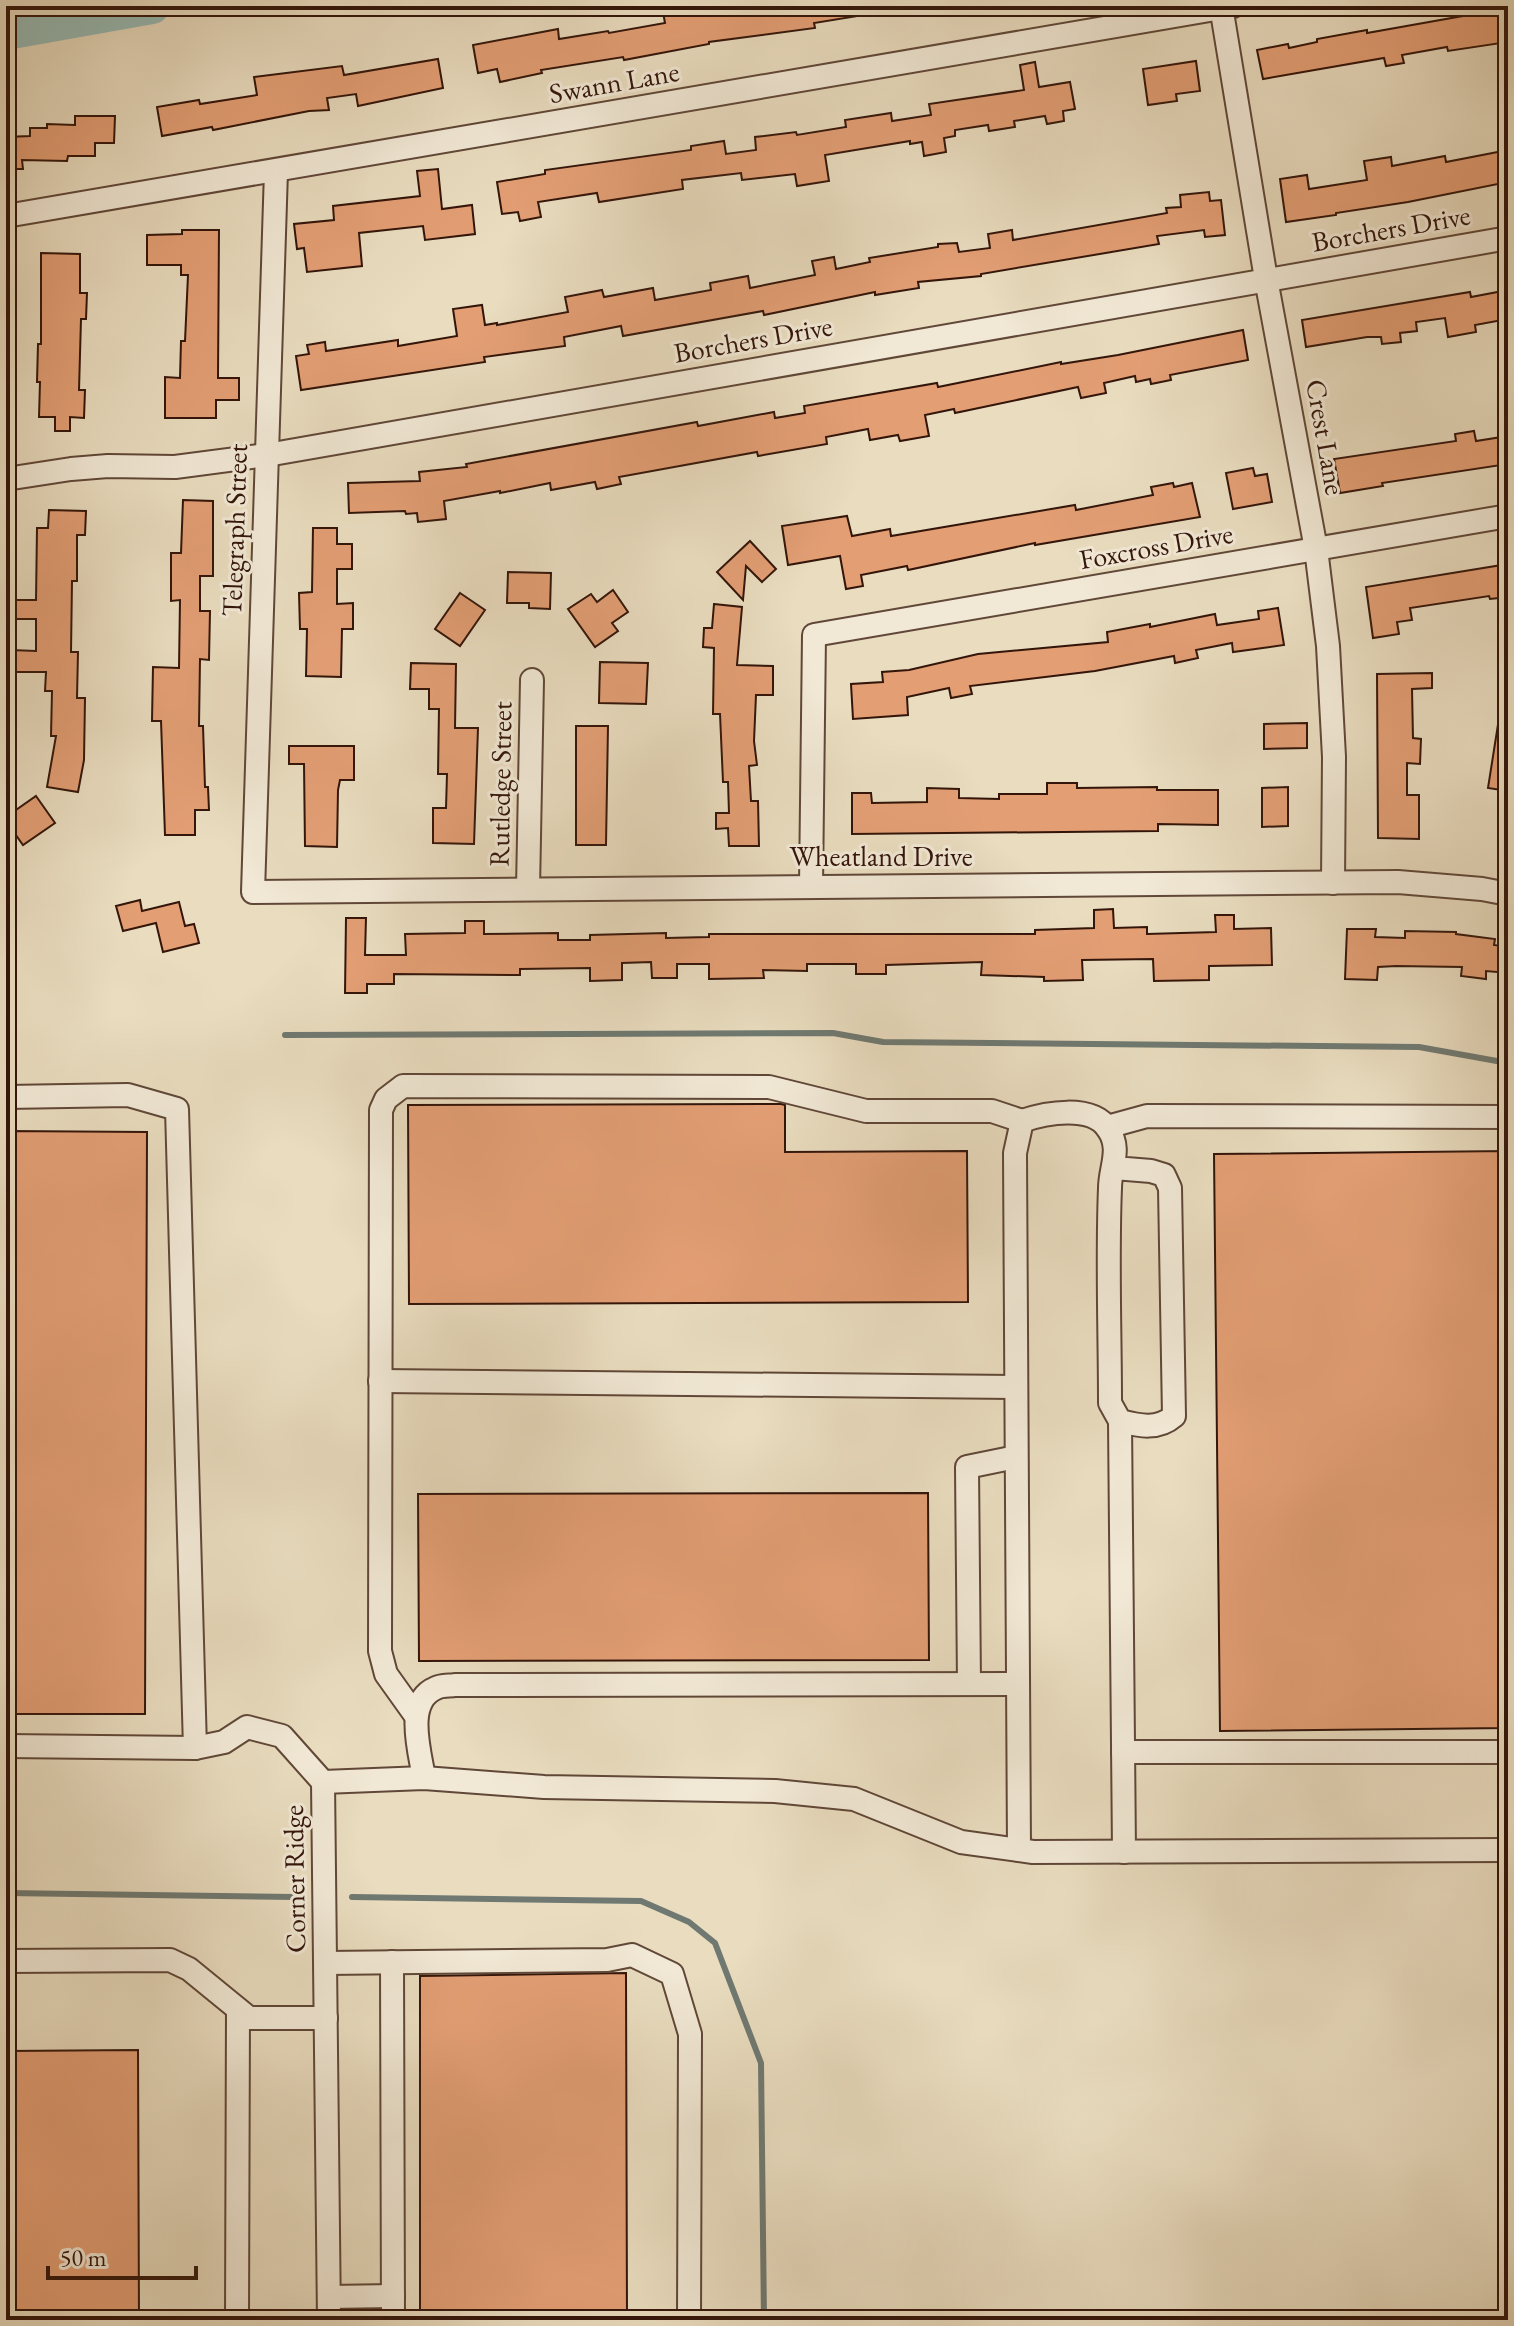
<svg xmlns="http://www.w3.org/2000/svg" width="1514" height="2326" viewBox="0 0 1514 2326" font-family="'EB Garamond',serif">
	<rect width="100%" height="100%" fill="#e9dcbf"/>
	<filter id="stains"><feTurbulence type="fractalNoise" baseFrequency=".0025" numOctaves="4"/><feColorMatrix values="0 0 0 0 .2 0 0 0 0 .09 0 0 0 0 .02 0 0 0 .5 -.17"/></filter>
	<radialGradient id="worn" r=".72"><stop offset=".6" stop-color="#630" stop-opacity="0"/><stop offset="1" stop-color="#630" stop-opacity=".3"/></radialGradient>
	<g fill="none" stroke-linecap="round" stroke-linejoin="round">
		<g stroke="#6f7971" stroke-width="6">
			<path d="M 285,1035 L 833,1033 L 883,1042 L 1419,1047 L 1508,1063"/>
			<path d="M 6,1893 L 295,1897"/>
			<path d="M 352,1897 L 641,1901 L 689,1922 L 715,1943 L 761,2063 L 764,2320"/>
		</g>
		<path stroke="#97bbb5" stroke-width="36" d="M 6,32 L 152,6"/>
	</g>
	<g fill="#e39e74" stroke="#33150a" stroke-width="2">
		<path d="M 700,6 L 703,10 L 728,6 L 864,6 L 864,15 L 814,23 L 815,28 L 709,42 L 709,44 L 624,60 L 623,57 L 541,70 L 542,73 L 500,82 L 497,69 L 478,73 L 473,45 L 558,29 L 559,39 L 608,31 L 609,33 L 665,23 L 663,12 Z"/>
		<path d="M 1508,8 L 1508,42 L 1448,51 L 1447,47 L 1402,55 L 1404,63 L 1386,66 L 1384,58 L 1263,79 L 1257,50 L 1288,44 L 1289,48 L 1317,42 L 1317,39 L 1367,30 L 1367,33 Z"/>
		<path d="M 438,59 L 443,88 L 358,106 L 356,94 L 327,98 L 329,110 L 309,111 L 213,130 L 212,127 L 162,136 L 157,107 L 199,100 L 200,104 L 257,95 L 254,77 L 342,66 L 344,75 Z"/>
		<path d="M 1196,61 L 1200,91 L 1176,94 L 1177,101 L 1148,105 L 1143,69 Z"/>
		<path d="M 1035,62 L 1039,87 L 1070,82 L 1075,109 L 1063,111 L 1064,121 L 1047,124 L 1045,116 L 1014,121 L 1015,127 L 989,131 L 988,125 L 955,130 L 955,136 L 944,138 L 946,152 L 924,156 L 922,142 L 910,144 L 910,141 L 825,155 L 829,181 L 797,186 L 795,174 L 742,180 L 741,173 L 682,180 L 683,189 L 599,202 L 597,193 L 538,202 L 541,217 L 520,221 L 518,212 L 502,214 L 497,182 L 545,174 L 545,170 L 691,150 L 691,146 L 724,141 L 726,154 L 756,150 L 755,137 L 796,132 L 797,135 L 846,127 L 845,120 L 891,113 L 892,121 L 931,115 L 929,104 L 1024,90 L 1020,65 Z"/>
		<path d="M 75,116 L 115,116 L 114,143 L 95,143 L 95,156 L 68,156 L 67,161 L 22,160 L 23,169 L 6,169 L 6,137 L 30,136 L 30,128 L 47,128 L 47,124 L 75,125 Z"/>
		<path d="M 1508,150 L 1508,182 L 1408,202 L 1336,213 L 1336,215 L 1286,222 L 1280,179 L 1307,175 L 1309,189 L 1367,180 L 1364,161 L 1391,157 L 1392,166 L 1445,156 L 1446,162 Z"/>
		<path d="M 438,169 L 442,209 L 472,205 L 475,234 L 425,240 L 423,226 L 359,233 L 362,266 L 307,272 L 304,248 L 297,249 L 294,224 L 334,220 L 333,206 L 420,196 L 417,171 Z"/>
		<path d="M 1209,192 L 1210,201 L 1221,200 L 1225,235 L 1205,237 L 1204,230 L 1157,236 L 1159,244 L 981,274 L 981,276 L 918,282 L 919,288 L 875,295 L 875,292 L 764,315 L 763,311 L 623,336 L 621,326 L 564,337 L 565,346 L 484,357 L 485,362 L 301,390 L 296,356 L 309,354 L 307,345 L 325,342 L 326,351 L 398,340 L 398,346 L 457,336 L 453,309 L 482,305 L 485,325 L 497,323 L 497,325 L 568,312 L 565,297 L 602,290 L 604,297 L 653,288 L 655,300 L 711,290 L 710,283 L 748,276 L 750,288 L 815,275 L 812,261 L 834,257 L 836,269 L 870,262 L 869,258 L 938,247 L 938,244 L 957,243 L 959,252 L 990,248 L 988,234 L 1012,230 L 1013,240 L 1167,213 L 1166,208 L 1181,207 L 1180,195 Z"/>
		<path d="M 182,230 L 219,230 L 218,378 L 239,378 L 239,400 L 216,400 L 216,418 L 165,418 L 165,377 L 180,378 L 181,341 L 185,341 L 188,275 L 181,275 L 181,265 L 147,265 L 147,235 L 182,234 Z"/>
		<path d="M 41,253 L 80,254 L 80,293 L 87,293 L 86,319 L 81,319 L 79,390 L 85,390 L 84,418 L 70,417 L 70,431 L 55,431 L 55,417 L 39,417 L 40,382 L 37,382 L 38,344 L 41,344 Z"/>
		<path d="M 1508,290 L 1508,319 L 1475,325 L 1476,332 L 1448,337 L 1445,318 L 1416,322 L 1417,331 L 1400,333 L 1401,342 L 1382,344 L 1381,337 L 1367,337 L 1306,347 L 1302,320 L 1470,292 L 1471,297 Z"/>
		<path d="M 1243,330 L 1248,360 L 1170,375 L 1171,380 L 1151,384 L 1150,379 L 1136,382 L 1135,376 L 1104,383 L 1106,393 L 1081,398 L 1078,387 L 955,413 L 954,409 L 925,415 L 929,436 L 900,441 L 898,435 L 870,440 L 868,429 L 826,437 L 827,444 L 758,456 L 757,452 L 619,477 L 621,484 L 597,489 L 595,482 L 551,490 L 550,483 L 500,493 L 500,491 L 444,501 L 446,519 L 418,522 L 417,513 L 406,514 L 405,511 L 349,513 L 348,483 L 420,481 L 419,472 L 467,467 L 466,464 L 697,422 L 698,426 L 774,412 L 775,418 L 805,413 L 804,406 L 937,383 L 938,387 L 1061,362 L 1061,364 L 1118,355 Z"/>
		<path d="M 1474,431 L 1476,441 L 1508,436 L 1508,464 L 1382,483 L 1383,486 L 1340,493 L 1334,459 L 1456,441 L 1455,434 Z"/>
		<path d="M 1253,468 L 1255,476 L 1267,474 L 1272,502 L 1233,509 L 1226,473 Z"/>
		<path d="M 1173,483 L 1174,487 L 1192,483 L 1200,517 L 1035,545 L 1035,543 L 908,570 L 907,566 L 861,575 L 863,586 L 846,589 L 840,556 L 788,565 L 782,526 L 847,516 L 852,536 L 890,529 L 891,536 L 1075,505 L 1076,510 L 1153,495 L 1151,487 Z"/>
		<path d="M 183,500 L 213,501 L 213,576 L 200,576 L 200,611 L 210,611 L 209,660 L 200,659 L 199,726 L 203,726 L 205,787 L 208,787 L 209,810 L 195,810 L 195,835 L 165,835 L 161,721 L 152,721 L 153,667 L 179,668 L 180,600 L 171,601 L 171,553 L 181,553 Z"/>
		<path d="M 49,510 L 86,511 L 85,535 L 77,535 L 77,581 L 72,581 L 71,652 L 78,652 L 77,698 L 85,698 L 84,760 L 78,792 L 47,787 L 56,736 L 51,736 L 52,691 L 45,691 L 46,672 L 11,672 L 11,650 L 36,651 L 36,619 L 13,619 L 13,600 L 36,600 L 37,528 L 48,528 Z"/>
		<path d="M 313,528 L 337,528 L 337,544 L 352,544 L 352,569 L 337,569 L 337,604 L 353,603 L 353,629 L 342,629 L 341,677 L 306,676 L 307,629 L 300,629 L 299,593 L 312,592 Z"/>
		<path d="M 750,541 L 776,569 L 762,582 L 746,566 L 743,600 L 717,572 Z"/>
		<path d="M 1508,564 L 1508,597 L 1490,599 L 1489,596 L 1410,608 L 1412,620 L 1397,622 L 1399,634 L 1373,638 L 1366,587 Z"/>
		<path d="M 508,572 L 551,573 L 550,609 L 529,608 L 529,603 L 507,603 Z"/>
		<path d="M 613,590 L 628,612 L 612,623 L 618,631 L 595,647 L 568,609 L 591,594 L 597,602 Z"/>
		<path d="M 460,593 L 485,610 L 460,646 L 435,629 Z"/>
		<path d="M 714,604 L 742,607 L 737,665 L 773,666 L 773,695 L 756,695 L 754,741 L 757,765 L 749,766 L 751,801 L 758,801 L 759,846 L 729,846 L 728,828 L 716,829 L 716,813 L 729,813 L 728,782 L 723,782 L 720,714 L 713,714 L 714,648 L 703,647 L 704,628 L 712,628 Z"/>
		<path d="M 1278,608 L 1284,645 L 1233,652 L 1232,643 L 1196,650 L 1198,658 L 1175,663 L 1174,656 L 1095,671 L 970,686 L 972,694 L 951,698 L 949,688 L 907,697 L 908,715 L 853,719 L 851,684 L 883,682 L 882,672 L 909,670 L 978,654 L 1108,642 L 1107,632 L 1150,624 L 1150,627 L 1215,614 L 1217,625 L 1259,619 L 1258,611 Z"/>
		<path d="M 600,662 L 648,663 L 646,704 L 599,703 Z"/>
		<path d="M 411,663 L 456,664 L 455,728 L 478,728 L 474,844 L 433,843 L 433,808 L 446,808 L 447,774 L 438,774 L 439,709 L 429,709 L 429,689 L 410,689 Z"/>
		<path d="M 1432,673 L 1432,688 L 1412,689 L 1413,738 L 1421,739 L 1420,764 L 1407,763 L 1407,795 L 1419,795 L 1419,839 L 1378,838 L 1377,674 Z"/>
		<path d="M 1499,718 L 1508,719 L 1508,791 L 1488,788 Z"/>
		<path d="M 1307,723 L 1307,748 L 1264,749 L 1264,724 Z"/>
		<path d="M 576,726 L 608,726 L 606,845 L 576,845 Z"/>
		<path d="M 289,746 L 354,746 L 354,780 L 340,780 L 338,790 L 337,847 L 305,846 L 304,764 L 289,764 Z"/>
		<path d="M 1047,783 L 1077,783 L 1077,788 L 1157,787 L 1157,790 L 1218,790 L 1218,825 L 1158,824 L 1158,831 L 852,834 L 852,793 L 871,793 L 872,803 L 927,802 L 927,788 L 959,789 L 959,798 L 999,799 L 999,794 L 1047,794 Z"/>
		<path d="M 1288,787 L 1288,826 L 1262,827 L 1262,788 Z"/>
		<path d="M 36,796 L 55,823 L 23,845 L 6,821 L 6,817 Z"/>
		<path d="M 140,900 L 142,911 L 179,902 L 185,926 L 194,924 L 199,943 L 163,952 L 156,923 L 123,931 L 116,906 Z"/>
		<path d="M 1113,909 L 1114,928 L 1147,927 L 1147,934 L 1216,932 L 1215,915 L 1234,915 L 1234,929 L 1271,928 L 1272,965 L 1209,966 L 1209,980 L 1154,981 L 1153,959 L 1082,960 L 1083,980 L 1044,981 L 1044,977 L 981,975 L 982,962 L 886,965 L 886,974 L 856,974 L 856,964 L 807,964 L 807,971 L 763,970 L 764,978 L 709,979 L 709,964 L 677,964 L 677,978 L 652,978 L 651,962 L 622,963 L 622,980 L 590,981 L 590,968 L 520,969 L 520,975 L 394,974 L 394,984 L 367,984 L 367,993 L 345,993 L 346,918 L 366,918 L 365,955 L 406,955 L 405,934 L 465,933 L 465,921 L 484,921 L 484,934 L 558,933 L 558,940 L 590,940 L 590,935 L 666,933 L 666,938 L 709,937 L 709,934 L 1035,934 L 1035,930 L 1094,928 L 1094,910 Z"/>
		<path d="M 1347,929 L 1376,929 L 1375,937 L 1405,938 L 1405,931 L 1456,932 L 1456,934 L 1495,939 L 1494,945 L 1508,947 L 1508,973 L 1486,971 L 1486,979 L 1461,976 L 1462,967 L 1396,966 L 1378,967 L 1377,980 L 1345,979 Z"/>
		<path d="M 781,1104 L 785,1105 L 785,1152 L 967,1151 L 968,1302 L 409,1304 L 408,1105 Z"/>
		<path d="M 6,1131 L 147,1132 L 145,1714 L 6,1714 Z"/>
		<path d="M 1508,1151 L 1508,1728 L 1220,1731 L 1214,1154 Z"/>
		<path d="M 928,1493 L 929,1660 L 419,1661 L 418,1494 Z"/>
		<path d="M 626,1973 L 627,2320 L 420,2320 L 420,1976 Z"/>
		<path d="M 138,2050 L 139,2320 L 6,2320 L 6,2051 Z"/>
	</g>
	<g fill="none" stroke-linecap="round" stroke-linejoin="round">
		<g stroke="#604737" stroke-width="26">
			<g id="minor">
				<path d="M 1221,6 L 1266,279 L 1316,549 L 1328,646 L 1334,757 L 1333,883"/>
				<path d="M 276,171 L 253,892 L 1398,882 L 1482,889 L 1508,894"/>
				<path d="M 6,216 L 1233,6"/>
				<path d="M 6,479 L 71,469 L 108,466 L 175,467 L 267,455 L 1508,238"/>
				<path d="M 811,886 L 814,635 L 1508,516"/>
				<path d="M 528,889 L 532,680"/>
				<path d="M 6,1097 L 128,1095 L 177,1109 L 195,1748"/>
				<path d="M 1107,1127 L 1147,1116 L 1508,1117"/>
				<path d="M 380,1381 L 1015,1387"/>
				<path d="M 1120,1421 L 1124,1852"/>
				<path d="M 969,1684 L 967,1467 L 1016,1457"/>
				<path d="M 416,1716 L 386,1674 L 380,1651 L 381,1110 L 386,1099 L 403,1086 L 769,1087 L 866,1111 L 992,1111 L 1022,1121"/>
				<path d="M 6,1746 L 195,1748 L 224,1742 L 247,1727 L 282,1736 L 323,1782 L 329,2320"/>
				<path d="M 1123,1752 L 1508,1752"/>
				<path d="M 424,1778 C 420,1752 404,1701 436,1688 C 441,1685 450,1686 455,1685 L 1017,1684"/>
				<path d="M 323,1782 L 424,1778 L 544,1787 L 775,1791 L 854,1799 L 961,1842 L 1033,1852 L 1508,1850"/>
				<path d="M 1019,1850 L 1015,1153 L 1022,1121 C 1045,1113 1092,1104 1108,1129 C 1122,1149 1110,1167 1110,1188 C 1107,1260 1110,1332 1110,1403 L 1120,1421 C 1140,1426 1158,1430 1174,1416 L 1170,1188 L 1164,1175 L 1151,1171 L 1114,1168"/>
				<path d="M 6,1961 L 170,1960 L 189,1969 L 249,2018 L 326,2018"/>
				<path d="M 392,1962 L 393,2320"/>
				<path d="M 326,1963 L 607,1960 L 632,1955 L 672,1974 L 690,2034 L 689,2320"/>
				<path d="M 329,2297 L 393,2296"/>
				<path d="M 237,2320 L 238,2010"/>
			</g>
		</g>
		<use href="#minor" stroke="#f1e8d5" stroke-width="22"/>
	</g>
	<g text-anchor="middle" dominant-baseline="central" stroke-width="6" stroke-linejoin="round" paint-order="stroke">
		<g font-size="28" fill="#33150a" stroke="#f1e8d5">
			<text transform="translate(614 82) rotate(-10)">Swann Lane</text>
			<text transform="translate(1391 228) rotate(-10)">Borchers Drive</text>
			<text transform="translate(753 339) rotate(-10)">Borchers Drive</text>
			<text transform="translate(1326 437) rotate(80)">Crest Lane</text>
			<text transform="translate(234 530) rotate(-88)">Telegraph Street</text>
			<text transform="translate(1156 546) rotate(-10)">Foxcross Drive</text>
			<text transform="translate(500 784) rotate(-89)">Rutledge Street</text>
			<text x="881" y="856">Wheatland Drive</text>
			<text transform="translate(294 1879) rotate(-91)">Corner Ridge</text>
		</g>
	</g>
	<rect width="1514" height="2326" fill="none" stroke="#e9dcbf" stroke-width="32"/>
	<rect x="8" y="8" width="1498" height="2310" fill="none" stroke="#33150a" stroke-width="4"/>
	<rect x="16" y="16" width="1482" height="2294" fill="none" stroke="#33150a" stroke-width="2"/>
	<path d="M48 2266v12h148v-12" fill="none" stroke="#33150a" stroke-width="4"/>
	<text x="60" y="2266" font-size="24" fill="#33150a" stroke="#f1e8d5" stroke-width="6" paint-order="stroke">50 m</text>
	<rect width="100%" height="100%" filter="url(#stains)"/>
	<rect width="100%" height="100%" fill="url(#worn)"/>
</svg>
